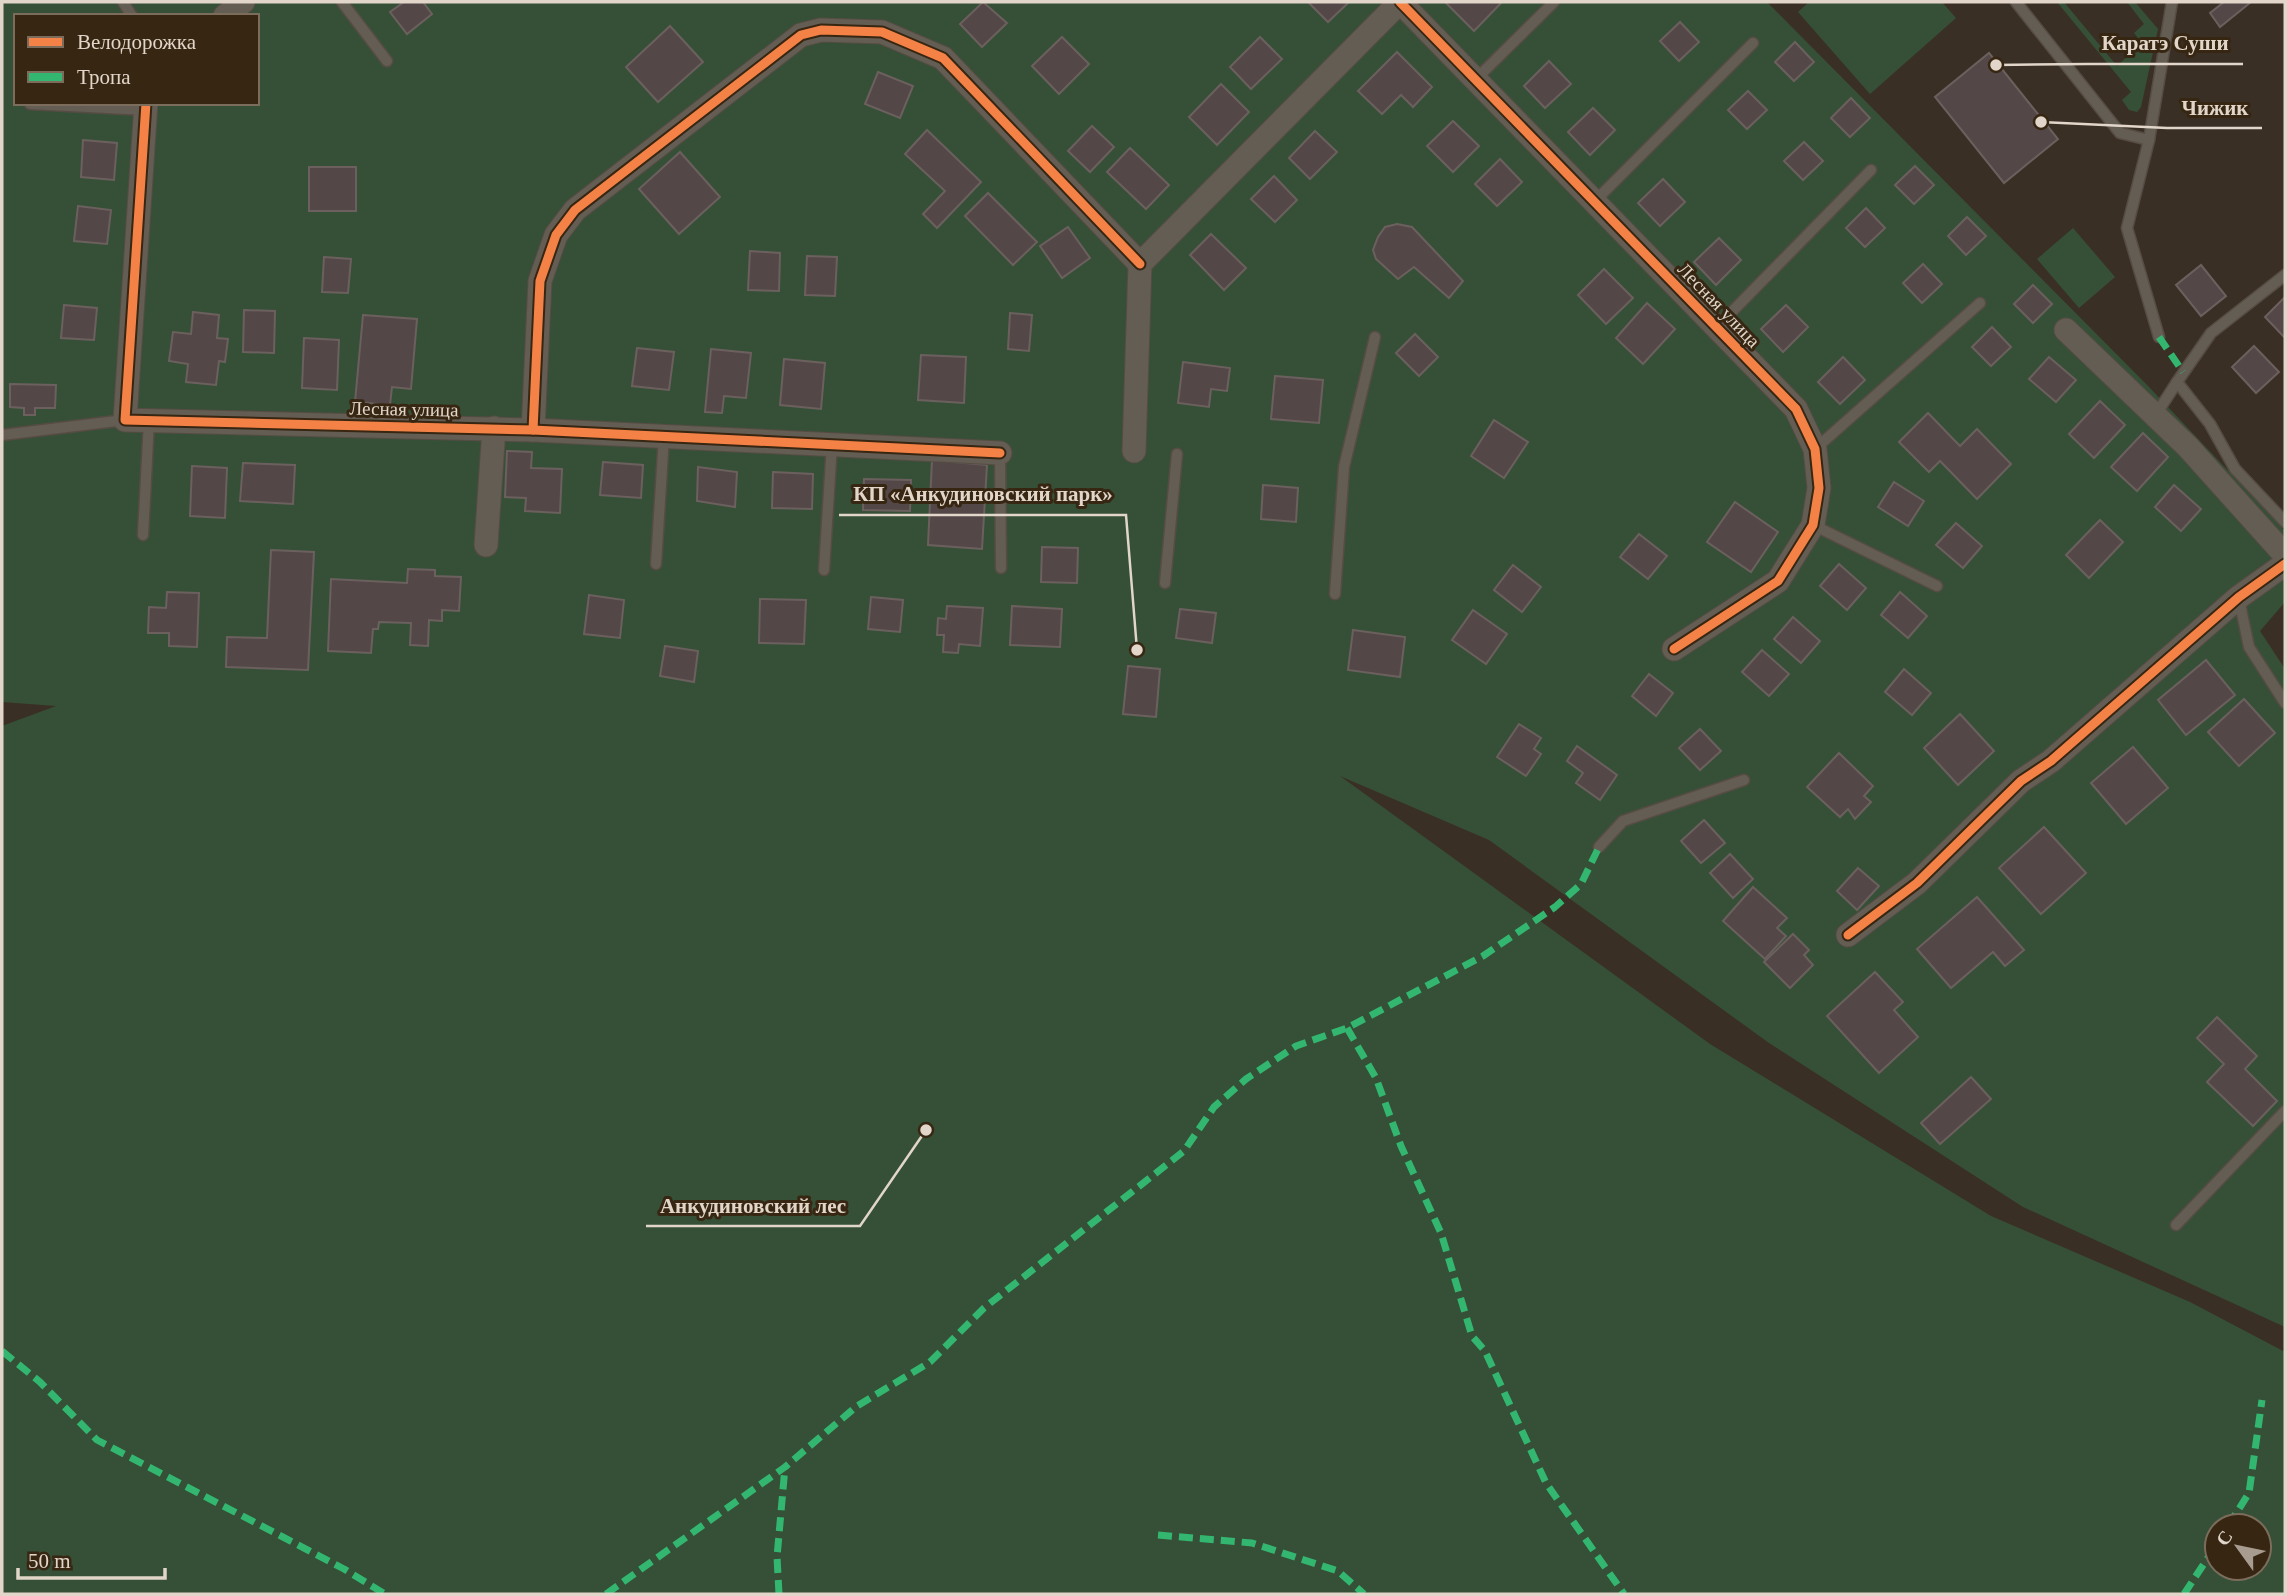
<svg xmlns="http://www.w3.org/2000/svg" width="2287" height="1596" viewBox="0 0 2287 1596" font-family="'Times New Roman',serif">
	<rect width="100%" height="100%" fill="#3a2f24"/>
	<g fill="#365037" fill-rule="evenodd">
		<path d="M 2,2 L 1767,2 L 2150,388 L 2285,531 L 2285,602 L 2260,631 L 2285,669 L 2285,1327 L 2023,1207 L 1769,1043 L 1489,840 L 1340,776 L 1710,1044 L 1991,1216 L 2190,1302 L 2285,1352 L 2285,1594 L 2,1594 L 2,726 L 56,706 L 2,702 ZM 16,16 L 257,16 L 257,103 L 16,103 ZM 2217,1526 L 2259,1526 L 2259,1568 L 2217,1568 Z"/>
		<path d="M 1809,2 L 1942,2 L 1956,18 L 1870,94 L 1798,12 Z"/>
		<path d="M 2057,2 L 2064,2 L 2117,66 L 2142,43 L 2134,33 L 2144,24 L 2127,2 L 2135,2 L 2158,29 L 2141,107 L 2137,112 L 2129,110 L 2122,100 L 2131,92 Z"/>
		<path d="M 2073,228 L 2115,277 L 2079,308 L 2037,259 Z"/>
	</g>
	<g fill="#534847" stroke="#6b605e" stroke-width="2">
		<path d="M 404,2 L 423,2 L 432,14 L 407,34 L 390,12 Z"/>
		<path d="M 983,2 L 1007,23 L 982,47 L 960,24 Z"/>
		<path d="M 1308,2 L 1349,2 L 1328,22 Z"/>
		<path d="M 1445,2 L 1502,2 L 1474,31 Z"/>
		<path d="M 2224,2 L 2251,2 L 2220,27 L 2210,13 Z"/>
		<path d="M 1680,22 L 1699,42 L 1679,61 L 1660,41 Z"/>
		<path d="M 670,26 L 703,62 L 658,102 L 626,67 Z"/>
		<path d="M 1062,37 L 1089,64 L 1059,94 L 1032,66 Z"/>
		<path d="M 1260,37 L 1282,59 L 1251,89 L 1230,67 Z"/>
		<path d="M 1795,42 L 1814,62 L 1794,81 L 1775,62 Z"/>
		<path d="M 1397,52 L 1432,87 L 1413,107 L 1401,95 L 1382,114 L 1358,91 Z"/>
		<path d="M 1989,53 L 2058,139 L 2004,183 L 1935,97 Z"/>
		<path d="M 1549,61 L 1571,84 L 1545,108 L 1524,86 Z"/>
		<path d="M 878,72 L 913,86 L 900,118 L 865,104 Z"/>
		<path d="M 1221,84 L 1249,112 L 1217,145 L 1189,117 Z"/>
		<path d="M 1748,91 L 1767,110 L 1747,129 L 1728,110 Z"/>
		<path d="M 1851,98 L 1870,118 L 1850,137 L 1831,118 Z"/>
		<path d="M 1593,108 L 1615,130 L 1590,155 L 1568,132 Z"/>
		<path d="M 1453,121 L 1479,146 L 1453,172 L 1427,146 Z"/>
		<path d="M 1092,126 L 1114,147 L 1090,172 L 1068,151 Z"/>
		<path d="M 927,130 L 981,182 L 937,228 L 923,214 L 945,191 L 905,154 Z"/>
		<path d="M 1315,131 L 1337,152 L 1310,179 L 1289,158 Z"/>
		<path d="M 83,140 L 117,143 L 114,180 L 81,177 Z"/>
		<path d="M 1804,142 L 1823,161 L 1803,180 L 1784,161 Z"/>
		<path d="M 1130,148 L 1169,185 L 1146,209 L 1107,172 Z"/>
		<path d="M 680,152 L 720,197 L 679,234 L 639,189 Z"/>
		<path d="M 1500,159 L 1522,182 L 1497,206 L 1475,184 Z"/>
		<path d="M 1915,166 L 1934,185 L 1914,204 L 1895,185 Z"/>
		<rect x="309" y="167" width="47" height="44"/>
		<path d="M 1274,176 L 1297,200 L 1275,222 L 1251,199 Z"/>
		<path d="M 1663,179 L 1685,202 L 1660,226 L 1638,203 Z"/>
		<path d="M 988,193 L 1037,242 L 1013,265 L 965,216 Z"/>
		<path d="M 78,206 L 111,210 L 107,244 L 74,241 Z"/>
		<path d="M 1866,208 L 1885,228 L 1865,247 L 1846,228 Z"/>
		<path d="M 1967,217 L 1986,236 L 1966,255 L 1948,236 Z"/>
		<path d="M 1397,224 L 1412,227 L 1463,281 L 1449,298 L 1414,267 L 1398,279 L 1376,259 L 1373,250 L 1378,237 L 1385,227 Z"/>
		<path d="M 1068,227 L 1090,258 L 1062,278 L 1040,246 Z"/>
		<path d="M 1211,234 L 1246,268 L 1224,290 L 1190,255 Z"/>
		<path d="M 1719,238 L 1741,260 L 1716,285 L 1694,262 Z"/>
		<path d="M 750,251 L 780,253 L 779,291 L 748,290 Z"/>
		<path d="M 807,256 L 837,257 L 835,296 L 805,295 Z"/>
		<path d="M 324,257 L 351,259 L 348,293 L 322,292 Z"/>
		<path d="M 1923,264 L 1942,284 L 1922,303 L 1903,283 Z"/>
		<path d="M 2201,265 L 2226,296 L 2201,316 L 2176,285 Z"/>
		<path d="M 1604,269 L 1633,298 L 1606,324 L 1578,295 Z"/>
		<path d="M 2033,285 L 2052,304 L 2033,323 L 2014,304 Z"/>
		<path d="M 2285,297 L 2285,338 L 2265,317 Z"/>
		<path d="M 1647,303 L 1675,329 L 1643,364 L 1616,338 Z"/>
		<path d="M 64,305 L 97,308 L 94,340 L 61,338 Z"/>
		<path d="M 1786,305 L 1808,327 L 1783,352 L 1761,329 Z"/>
		<path d="M 244,310 L 275,311 L 274,353 L 243,352 Z"/>
		<path d="M 193,312 L 219,315 L 217,338 L 228,339 L 225,362 L 219,361 L 216,385 L 186,382 L 188,364 L 169,361 L 173,332 L 191,334 Z"/>
		<path d="M 1010,313 L 1032,315 L 1029,351 L 1008,349 Z"/>
		<path d="M 363,315 L 417,319 L 411,389 L 392,387 L 390,405 L 355,402 Z"/>
		<path d="M 1992,327 L 2011,347 L 1991,366 L 1972,347 Z"/>
		<path d="M 1415,334 L 1438,357 L 1419,376 L 1396,353 Z"/>
		<path d="M 304,338 L 339,340 L 337,390 L 302,388 Z"/>
		<path d="M 2254,346 L 2279,372 L 2256,393 L 2232,367 Z"/>
		<path d="M 637,348 L 674,352 L 669,390 L 632,386 Z"/>
		<path d="M 711,349 L 751,353 L 746,398 L 724,396 L 722,413 L 705,412 Z"/>
		<path d="M 921,355 L 966,357 L 964,403 L 918,400 Z"/>
		<path d="M 1843,357 L 1865,380 L 1840,404 L 1818,382 Z"/>
		<path d="M 2049,357 L 2076,380 L 2056,402 L 2029,379 Z"/>
		<path d="M 784,359 L 825,363 L 821,409 L 780,405 Z"/>
		<path d="M 1183,362 L 1230,368 L 1227,391 L 1211,389 L 1209,407 L 1178,403 Z"/>
		<path d="M 1275,376 L 1323,380 L 1319,423 L 1271,419 Z"/>
		<path d="M 10,384 L 56,385 L 55,408 L 35,408 L 35,415 L 24,415 L 24,408 L 10,407 Z"/>
		<path d="M 2100,401 L 2125,425 L 2094,458 L 2069,434 Z"/>
		<path d="M 1928,413 L 1960,446 L 1977,429 L 2011,464 L 1977,499 L 1940,461 L 1929,472 L 1899,442 Z"/>
		<path d="M 1494,420 L 1528,442 L 1504,478 L 1471,456 Z"/>
		<path d="M 2143,433 L 2168,457 L 2137,491 L 2111,467 Z"/>
		<path d="M 507,451 L 532,452 L 531,468 L 562,469 L 560,513 L 525,511 L 526,498 L 505,497 Z"/>
		<path d="M 932,460 L 987,465 L 982,549 L 928,545 Z"/>
		<path d="M 603,462 L 643,465 L 641,498 L 600,495 Z"/>
		<path d="M 243,463 L 295,465 L 293,504 L 240,501 Z"/>
		<path d="M 192,466 L 227,468 L 225,518 L 190,516 Z"/>
		<path d="M 698,467 L 737,472 L 735,507 L 697,501 Z"/>
		<path d="M 773,472 L 813,474 L 812,509 L 772,508 Z"/>
		<path d="M 864,479 L 911,480 L 910,511 L 863,510 Z"/>
		<path d="M 1894,482 L 1924,501 L 1908,526 L 1878,507 Z"/>
		<path d="M 1263,485 L 1298,488 L 1296,522 L 1261,519 Z"/>
		<path d="M 2174,485 L 2201,509 L 2181,531 L 2155,507 Z"/>
		<path d="M 1735,502 L 1778,532 L 1751,572 L 1707,542 Z"/>
		<path d="M 2100,520 L 2123,542 L 2089,578 L 2066,555 Z"/>
		<path d="M 1956,523 L 1982,546 L 1963,568 L 1936,545 Z"/>
		<path d="M 1639,534 L 1667,556 L 1648,579 L 1620,557 Z"/>
		<path d="M 1042,547 L 1078,548 L 1077,583 L 1041,582 Z"/>
		<path d="M 271,550 L 314,552 L 308,670 L 226,667 L 227,637 L 267,638 Z"/>
		<path d="M 1839,564 L 1866,588 L 1847,610 L 1820,586 Z"/>
		<path d="M 1513,565 L 1541,587 L 1522,612 L 1494,590 Z"/>
		<path d="M 408,569 L 435,570 L 435,576 L 461,577 L 459,611 L 442,610 L 442,621 L 429,620 L 428,646 L 410,645 L 411,623 L 379,622 L 378,629 L 373,629 L 371,653 L 328,651 L 331,579 L 407,583 Z"/>
		<path d="M 167,592 L 199,593 L 197,647 L 169,646 L 169,633 L 148,633 L 149,607 L 166,608 Z"/>
		<path d="M 1900,592 L 1927,616 L 1908,638 L 1881,615 Z"/>
		<path d="M 589,595 L 624,600 L 620,638 L 584,634 Z"/>
		<path d="M 871,597 L 903,600 L 900,632 L 868,629 Z"/>
		<path d="M 760,599 L 806,600 L 804,644 L 759,643 Z"/>
		<path d="M 947,606 L 983,608 L 980,646 L 959,644 L 958,653 L 943,652 L 944,635 L 937,635 L 938,618 L 946,619 Z"/>
		<path d="M 1012,606 L 1062,609 L 1060,647 L 1010,645 Z"/>
		<path d="M 1180,609 L 1216,613 L 1212,643 L 1176,638 Z"/>
		<path d="M 1473,610 L 1507,634 L 1486,664 L 1452,640 Z"/>
		<path d="M 1793,617 L 1820,641 L 1801,663 L 1774,639 Z"/>
		<path d="M 1353,630 L 1405,637 L 1400,677 L 1348,670 Z"/>
		<path d="M 665,646 L 698,651 L 694,682 L 660,676 Z"/>
		<path d="M 1762,650 L 1789,674 L 1769,696 L 1742,672 Z"/>
		<path d="M 2206,660 L 2235,695 L 2186,735 L 2158,700 Z"/>
		<path d="M 1128,666 L 1160,669 L 1156,717 L 1123,714 Z"/>
		<path d="M 1904,669 L 1931,693 L 1912,715 L 1885,692 Z"/>
		<path d="M 1649,674 L 1673,693 L 1656,716 L 1632,696 Z"/>
		<path d="M 2244,699 L 2275,733 L 2239,766 L 2208,732 Z"/>
		<path d="M 1960,714 L 1994,751 L 1958,785 L 1924,748 Z"/>
		<path d="M 1519,724 L 1541,738 L 1534,749 L 1541,754 L 1526,776 L 1497,757 Z"/>
		<path d="M 1700,729 L 1721,751 L 1700,770 L 1679,748 Z"/>
		<path d="M 1577,746 L 1617,775 L 1600,800 L 1576,783 L 1583,773 L 1567,761 Z"/>
		<path d="M 2133,747 L 2168,788 L 2126,824 L 2091,783 Z"/>
		<path d="M 1839,753 L 1873,786 L 1864,796 L 1871,802 L 1855,819 L 1848,809 L 1840,817 L 1807,787 Z"/>
		<path d="M 1704,820 L 1725,843 L 1701,863 L 1681,841 Z"/>
		<path d="M 2044,827 L 2086,873 L 2041,914 L 1999,868 Z"/>
		<path d="M 1730,854 L 1753,879 L 1733,898 L 1710,873 Z"/>
		<path d="M 1858,868 L 1879,886 L 1857,910 L 1837,891 Z"/>
		<path d="M 1753,887 L 1787,918 L 1777,928 L 1786,936 L 1765,959 L 1723,921 Z"/>
		<path d="M 1977,897 L 2024,950 L 2005,966 L 1993,952 L 1951,988 L 1917,949 Z"/>
		<path d="M 1793,934 L 1809,950 L 1804,955 L 1813,965 L 1790,988 L 1764,962 Z"/>
		<path d="M 1875,972 L 1903,1002 L 1894,1010 L 1918,1037 L 1879,1073 L 1827,1016 Z"/>
		<path d="M 2217,1017 L 2257,1056 L 2245,1069 L 2277,1101 L 2253,1126 L 2207,1082 L 2224,1064 L 2197,1038 Z"/>
		<path d="M 1971,1077 L 1991,1099 L 1940,1144 L 1921,1123 Z"/>
	</g>
	<g fill="none" stroke-linecap="round" stroke-linejoin="round">
		<g stroke="#564c43" stroke-width="13">
			<g id="lane">
				<path d="M 123,2 L 132,16"/>
				<path d="M 342,2 L 387,61"/>
				<path d="M 2016,2 L 2120,133 L 2149,140"/>
				<path d="M 1475,80 L 1554,2"/>
				<path d="M 30,104 L 146,110"/>
				<path d="M 1594,202 L 1753,43"/>
				<path d="M 2285,275 L 2211,333 L 2177,382 L 2210,424 L 2235,469 L 2285,522"/>
				<path d="M 1716,328 L 1871,170"/>
				<path d="M 2159,337 L 2127,228 L 2149,140 L 2172,2"/>
				<path d="M 2155,416 L 2177,382"/>
				<path d="M 2,435 L 125,420"/>
				<path d="M 1815,449 L 1980,303"/>
				<path d="M 1000,453 L 1001,568"/>
				<path d="M 1813,525 L 1937,586"/>
				<path d="M 143,535 L 149,421"/>
				<path d="M 656,564 L 664,436"/>
				<path d="M 824,570 L 832,444"/>
				<path d="M 1165,583 L 1177,454"/>
				<path d="M 1335,594 L 1344,467 L 1375,337"/>
				<path d="M 2239,599 L 2249,647 L 2285,703"/>
				<path d="M 1599,847 L 1623,821 L 1744,780"/>
				<path d="M 2176,1225 L 2285,1111"/>
			</g>
		</g>
		<g stroke="#564c43" stroke-width="25">
			<g id="street">
				<path d="M 1400,2 L 1796,409 L 1815,449 L 1819,488 L 1813,525 L 1778,581 L 1674,649"/>
				<path d="M 225,16 L 243,2"/>
				<path d="M 146,103 L 125,420 L 533,430 L 1000,453"/>
				<path d="M 2066,330 L 2188,447 L 2285,555"/>
				<path d="M 533,430 L 540,281 L 556,235 L 575,210 L 801,35 L 821,30 L 882,32 L 943,58 L 1140,264"/>
				<path d="M 1134,451 L 1140,264 L 1400,2"/>
				<path d="M 486,545 L 494,428"/>
				<path d="M 1848,935 L 1917,883 L 2021,781 L 2051,761 L 2239,597 L 2285,564"/>
			</g>
		</g>
		<use href="#lane" stroke="#645d54" stroke-width="10"/>
		<use href="#street" stroke="#645d54" stroke-width="23"/>
		<g stroke="#33b770" stroke-width="7" stroke-dasharray="14 7" stroke-linecap="butt">
			<path d="M 2159,337 L 2183,372"/>
			<path d="M 1347,1028 L 1376,1078 L 1401,1146 L 1441,1233 L 1472,1336 L 1485,1351 L 1546,1483 L 1624,1594"/>
			<path d="M 2,1351 L 40,1382 L 97,1440 L 344,1569 L 385,1594"/>
			<path d="M 2228,1526 L 2249,1493 L 2262,1400"/>
			<path d="M 1158,1535 L 1252,1543 L 1338,1571 L 1364,1594"/>
			<path d="M 606,1594 L 785,1467 L 857,1406 L 930,1362 L 984,1308 L 1184,1151 L 1214,1107 L 1246,1079 L 1296,1046 L 1347,1028 L 1483,956 L 1555,907 L 1581,884 L 1599,847"/>
			<path d="M 779,1594 L 777,1557 L 785,1467"/>
			<path d="M 2184,1594 L 2217,1544"/>
		</g>
		<g stroke="#372612" stroke-width="13">
			<g id="cycleway">
				<path d="M 1400,2 L 1796,409 L 1815,449 L 1819,488 L 1813,525 L 1778,581 L 1674,649"/>
				<path d="M 146,103 L 125,420 L 533,430 L 1000,453"/>
				<path d="M 533,430 L 540,281 L 556,235 L 575,210 L 801,35 L 821,30 L 882,32 L 943,58 L 1140,264"/>
				<path d="M 1848,935 L 1917,883 L 2021,781 L 2051,761 L 2239,597 L 2285,564"/>
			</g>
		</g>
		<use href="#cycleway" stroke="#f48246" stroke-width="9"/>
	</g>
	<g text-anchor="middle" dominant-baseline="central" stroke-width="6" stroke-linejoin="round" paint-order="stroke">
		<g font-size="19" fill="#e1d6c9" stroke="#372612">
			<text transform="translate(1719 305) rotate(46)">Лесная улица</text>
			<text transform="translate(404 409) rotate(1)">Лесная улица</text>
		</g>
	</g>
	<path fill="none" stroke="#e1d6c9" stroke-width="2.5" d="M1996 65L2087 64H2243M2041 122L2167 128H2262M1137 650L1126 515H839M926 1130L860 1226H646"/>
	<g fill="#e1d6c9" stroke="#372612" stroke-width="2.5">
		<circle cx="1996" cy="65" r="7"/>
		<circle cx="2041" cy="122" r="7"/>
		<circle cx="1137" cy="650" r="7"/>
		<circle cx="926" cy="1130" r="7"/>
	</g>
	<g font-size="21" text-anchor="middle" font-weight="bold" fill="#e1d6c9" stroke="#372612" stroke-width="6" stroke-linejoin="round" paint-order="stroke">
		<text x="2165" y="50">Каратэ Суши</text>
		<text x="2215" y="115">Чижик</text>
		<text x="983" y="501">КП «Анкудиновский парк»</text>
		<text x="753" y="1213">Анкудиновский лес</text>
	</g>
	<rect width="2287" height="1596" fill="none" stroke="#e1d6c9" stroke-width="7"/>
	<rect x="14" y="14" width="245" height="91" fill="#372612" stroke="#7b6c5b" stroke-width="2"/>
	<rect x="28" y="37" width="35" height="10" fill="#f48246" stroke="#7b6c5b" stroke-width="2"/>
	<text x="77" y="49" font-size="21" fill="#e1d6c9">Велодорожка</text>
	<rect x="28" y="72" width="35" height="10" fill="#33b770" stroke="#7b6c5b" stroke-width="2"/>
	<text x="77" y="84" font-size="21" fill="#e1d6c9">Тропа</text>
	<g transform="translate(2238 1547) rotate(303)"><circle r="33" fill="#372612" stroke="#7b6c5b" stroke-width="2"/>
	<path d="M0-5L12 26L0 18L-12 26Z" fill="#a79c8f"/>
	<text y="-10" font-size="19" font-weight="bold" text-anchor="middle" fill="#e1d6c9">С</text>
	</g>
	<path d="M18 1568v10h147v-10" fill="none" stroke="#e1d6c9" stroke-width="3.5"/>
	<text x="28" y="1568" font-size="21" fill="#e1d6c9" stroke="#372612" stroke-width="5" paint-order="stroke">50 m</text>
</svg>
